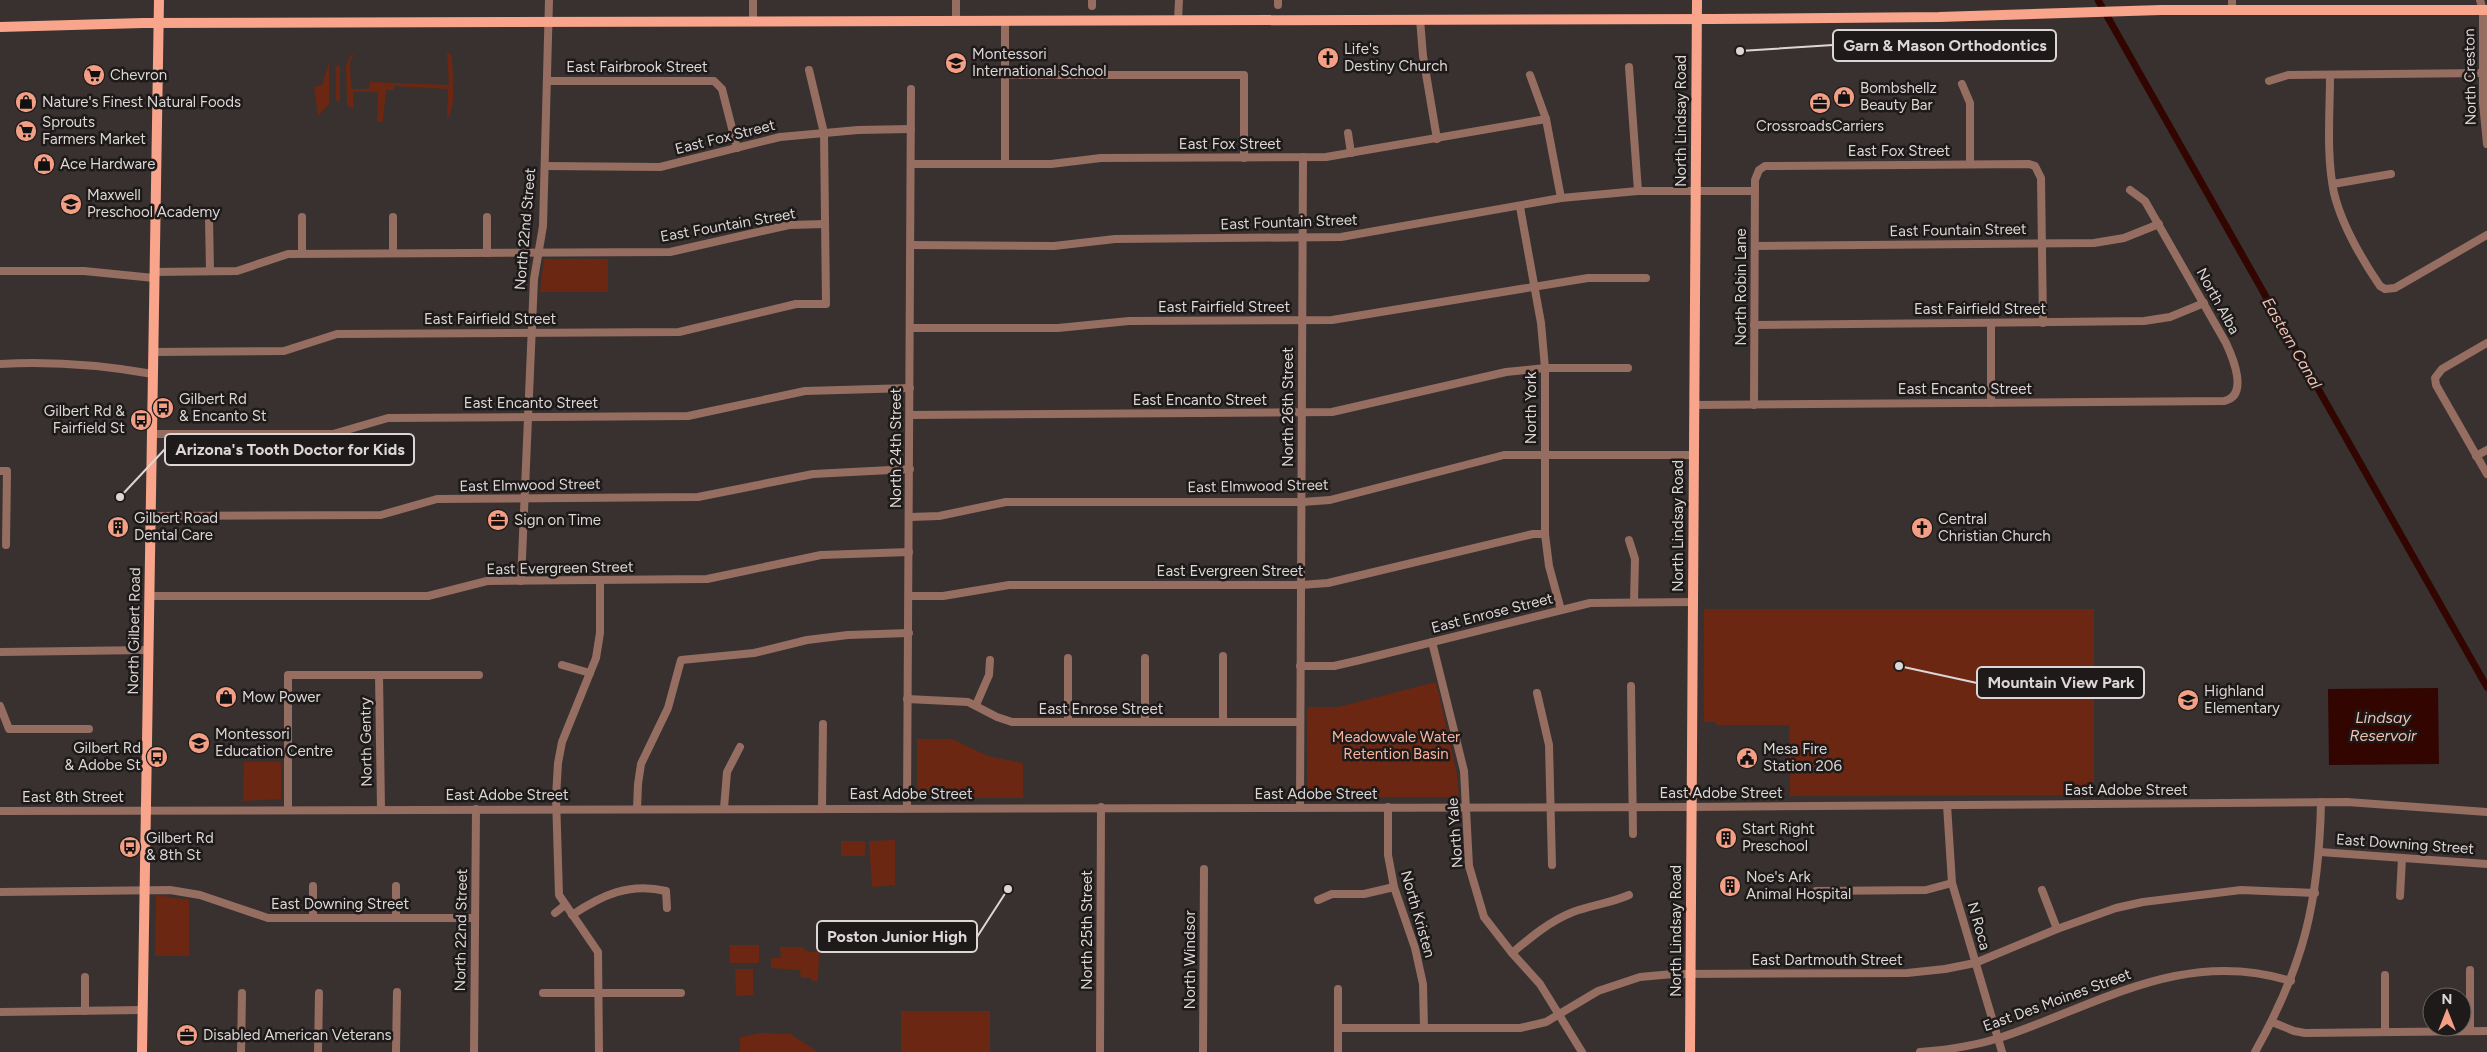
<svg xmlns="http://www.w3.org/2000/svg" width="2487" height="1052" viewBox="0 0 2487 1052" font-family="Figtree,sans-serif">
	<rect width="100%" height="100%" fill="#38312f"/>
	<g fill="#6c2712">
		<path d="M 447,51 L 452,56 C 452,71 457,109 447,119 L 448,89 L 394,86 L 394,90 L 386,90 L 383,121 L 379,122 L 377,121 L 378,92 L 353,92 L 353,109 L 347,105 L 346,65 L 350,56 L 355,54 L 350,61 L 351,89 L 369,89 L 370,82 L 449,85 Z"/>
		<path d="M 329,63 L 329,104 L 318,116 L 314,87 L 322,85 Z"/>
		<path d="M 338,65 L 340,67 L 340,100 L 338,102 L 336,100 L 336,67 Z"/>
		<path d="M 544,259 L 608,259 L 608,292 L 540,292 Z"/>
		<path d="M 1704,609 L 2094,609 L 2094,793 L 2093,795 L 1790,796 L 1789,725 L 1716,725 L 1715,722 L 1704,722 Z"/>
		<path d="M 1436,682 L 1457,774 L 1459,797 L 1307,797 L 1307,707 L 1338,707 Z"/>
		<path d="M 917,739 L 952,739 L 988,756 L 1023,763 L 1023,798 L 917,798 Z"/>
		<path d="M 244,762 L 281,762 L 281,799 L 243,801 Z"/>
		<path d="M 895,840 L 895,885 L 872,887 L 869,841 Z"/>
		<rect x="841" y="841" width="24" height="15"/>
		<path d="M 156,895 L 189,900 L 189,956 L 155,956 Z"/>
		<rect x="730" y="945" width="29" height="18"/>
		<path d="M 780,947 L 802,947 L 809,952 L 819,952 L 818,981 L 811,981 L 811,978 L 801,978 L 800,970 L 771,968 L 771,958 L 781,958 Z"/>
		<path d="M 735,969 L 753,969 L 753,995 L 736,996 Z"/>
		<rect x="901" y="1011" width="89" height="41"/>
		<path d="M 762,1033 L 790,1034 L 818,1052 L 740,1052 L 740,1037 Z"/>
	</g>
	<path fill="#320500" d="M 2438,688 L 2439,764 L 2329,765 L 2328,689 Z"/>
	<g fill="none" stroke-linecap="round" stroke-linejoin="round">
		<path stroke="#320500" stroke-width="7" d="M 2098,0 L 2487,687"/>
		<g stroke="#966d61" stroke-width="8">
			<path d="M 753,0 L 753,22"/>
			<path d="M 1092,0 L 1092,6"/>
			<path d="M 2232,0 L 2232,9"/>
			<path d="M 2480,0 L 2483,10 L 2483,103 L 2487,144"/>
			<path d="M 1278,5 L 1278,0"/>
			<path d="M 1420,19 L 1423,56 L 1437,139"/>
			<path d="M 1178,20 L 1179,0"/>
			<path d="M 956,21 L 956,0"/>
			<path d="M 1629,67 L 1638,191"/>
			<path d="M 1005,75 L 1244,75 L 1244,158"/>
			<path d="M 1530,75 L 1546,119 L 1561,198"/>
			<path d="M 2330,75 C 2330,113 2326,155 2334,193 C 2342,226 2361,258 2380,286 L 2385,289 L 2395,288 L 2487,235"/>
			<path d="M 548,81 L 714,81 L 722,89 L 737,148"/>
			<path d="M 2269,81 L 2288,75 L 2487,73"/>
			<path d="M 1962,84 L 1970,103 L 1970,164"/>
			<path d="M 1348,133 L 1351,153"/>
			<path d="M 911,164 L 1051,164 L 1101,158 L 1326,157 L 1546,119"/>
			<path d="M 1005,164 L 1005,21"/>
			<path d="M 545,166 L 660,167 L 780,137 L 858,130 L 911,129"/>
			<path d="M 2333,184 L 2391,174"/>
			<path d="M 1520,207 L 1541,323 L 1545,368 L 1545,534 L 1549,566 L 1561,610"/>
			<path d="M 302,217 L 302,253"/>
			<path d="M 393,217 L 393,253"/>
			<path d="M 209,218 L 210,271"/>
			<path d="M 911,245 L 1054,246 L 1115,239 L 1341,237 L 1561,198 L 1638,191 L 1755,191"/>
			<path d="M 1755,246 L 2094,243 L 2124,238 L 2159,224"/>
			<path d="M 487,253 L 487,217"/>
			<path d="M 0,271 L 84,271 L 154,278"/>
			<path d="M 154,272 L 237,271 L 288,254 L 670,252 L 789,225 L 825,224"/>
			<path d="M 1754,325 L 2144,321 L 2170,317 L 2204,303"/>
			<path d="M 910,328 L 1058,328 L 1129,321 L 1332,320 L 1588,278 L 1646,278"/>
			<path d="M 2487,343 L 2442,369 L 2435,378 L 2436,385 L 2487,474"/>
			<path d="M 153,352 L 284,351 L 337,334 L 679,332 L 796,304 L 826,304 L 824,133 L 809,70"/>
			<path d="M 0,364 C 51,361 102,365 153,374"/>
			<path d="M 1991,403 L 1991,323"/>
			<path d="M 1694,405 L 2224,401 C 2249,396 2233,358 2226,343 L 2145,201 L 2130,190"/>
			<path d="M 1754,405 L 1755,180 L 1759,170 L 1765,166 L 2029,164 L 2035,166 L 2041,178 L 2043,323"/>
			<path d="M 910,415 L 1332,412 L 1506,372 L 1545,368 L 1628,368"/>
			<path d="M 152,434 L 333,434 L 388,418 L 688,416 L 805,391 L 910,388"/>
			<path d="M 2476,456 L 2487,450"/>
			<path d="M 0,471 L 7,471 L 6,545"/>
			<path d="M 150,516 L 381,515 L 437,499 L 698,497 L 813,474 L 910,469"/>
			<path d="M 910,517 L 939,516 L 1006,502 L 1302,502 L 1330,500 L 1504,455 L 1694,455"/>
			<path d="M 1629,540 L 1635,559 L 1634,602"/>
			<path d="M 521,581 L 534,279 L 543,226 L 549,0"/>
			<path d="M 149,596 L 428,596 L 487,581 L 707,579 L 821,555 L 909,552"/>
			<path d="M 909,596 L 943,596 L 1009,585 L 1301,585 L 1328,583 L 1533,534 L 1545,534"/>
			<path d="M 1432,642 L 1464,771 L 1469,866 L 1484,917 L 1512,953 L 1540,984 L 1582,1052"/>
			<path d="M 0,652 L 148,650"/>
			<path d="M 1068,658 L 1068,722"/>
			<path d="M 562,665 L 590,673"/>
			<path d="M 1300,666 L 1334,666 L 1360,660 L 1590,603 L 1693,602"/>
			<path d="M 379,675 L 381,809"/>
			<path d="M 1631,686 L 1633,834"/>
			<path d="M 1537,693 L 1549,745 L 1552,865"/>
			<path d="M 907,699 L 968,702 L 997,717 L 1012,722 L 1300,722"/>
			<path d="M 976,705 L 989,675 L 990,660"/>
			<path d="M 0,706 L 9,729 L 89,729"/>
			<path d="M 1145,722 L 1145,658"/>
			<path d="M 1223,722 L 1223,656"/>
			<path d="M 1947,805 L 1952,883 L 2002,1052"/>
			<path d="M 1300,807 L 1303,157"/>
			<path d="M 1388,807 L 1388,855 L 1394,887 L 1415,948 L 1423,984 L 1424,1028"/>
			<path d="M 724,808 L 727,772 L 740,747"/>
			<path d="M 822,808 L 823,724"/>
			<path d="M 907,808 L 911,89"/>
			<path d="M 288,809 L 288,675 L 479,675"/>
			<path d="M 637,809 L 638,784 L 641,764 L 668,708 L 681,660 L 754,653 L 807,640 L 848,635 L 909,633"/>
			<path d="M 0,811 L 1691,807 L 2347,802 L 2487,812"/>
			<path d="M 2320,852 L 2487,864"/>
			<path d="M 313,886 L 313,918"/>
			<path d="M 396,886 L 396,918"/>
			<path d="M 2042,890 L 2057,929"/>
			<path d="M 1816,891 L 1926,890 L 1952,883"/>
			<path d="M 0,892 L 170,890 L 200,895 L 268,918 L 475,918"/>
			<path d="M 2400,896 L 2402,858"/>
			<path d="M 1318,900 L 1332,894 L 1364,894 L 1394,887"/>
			<path d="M 555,913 L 565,905"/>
			<path d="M 572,915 C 602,895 630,882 666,891 L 667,908"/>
			<path d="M 1512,953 C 1531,937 1550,921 1573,912 C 1592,905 1611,903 1629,895"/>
			<path d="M 85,977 L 85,1011"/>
			<path d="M 543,993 L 681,993"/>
			<path d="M 0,1012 L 142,1010"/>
			<path d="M 2272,1022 L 2294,1031 L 2305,1033 L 2487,1031"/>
			<path d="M 1338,1028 L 1520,1028 L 1546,1022 L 1598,991 L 1640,977 L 1673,974 L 1907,973 L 1945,969 L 1975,963 L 2057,929 L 2116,908 L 2143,902 L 2241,890 L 2315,893"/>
			<path d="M 2470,1031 L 2470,970"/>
			<path d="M 2385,1032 L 2385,975"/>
			<path d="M 241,1052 L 242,993"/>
			<path d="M 318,1052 L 319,993"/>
			<path d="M 396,1052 L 397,992"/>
			<path d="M 474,1052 L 476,809"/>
			<path d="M 599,1052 L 598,952 L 559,895 L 556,797 L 558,763 L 562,742 L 596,658 L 600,633 L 600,580"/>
			<path d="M 1100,1052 L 1101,807"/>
			<path d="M 1203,1052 L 1204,869"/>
			<path d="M 1338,1052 L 1338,989"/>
			<path d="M 1920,1052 C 1946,1050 1974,1046 1999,1038 C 2097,1006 2182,947 2291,981"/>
			<path d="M 2255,1052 C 2304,965 2319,902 2321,802"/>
		</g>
		<g stroke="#f8a58c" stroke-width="10">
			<path d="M 0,27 L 143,23 L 1712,19 L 1939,17 L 2161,10 L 2487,10"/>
			<path d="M 142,1052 L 159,0"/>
			<path d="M 1690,1052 L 1697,0"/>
		</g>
	</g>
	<defs>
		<g id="church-disc" transform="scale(1.125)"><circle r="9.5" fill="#f39f85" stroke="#1d1a19"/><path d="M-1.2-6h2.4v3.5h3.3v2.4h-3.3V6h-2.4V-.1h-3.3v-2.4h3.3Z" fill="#111"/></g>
		<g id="school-disc" transform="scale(1.125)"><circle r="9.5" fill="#f39f85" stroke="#1d1a19"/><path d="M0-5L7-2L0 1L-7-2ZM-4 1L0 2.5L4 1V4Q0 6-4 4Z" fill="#111"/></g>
		<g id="supermarket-disc" transform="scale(1.125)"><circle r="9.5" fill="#f39f85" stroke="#1d1a19"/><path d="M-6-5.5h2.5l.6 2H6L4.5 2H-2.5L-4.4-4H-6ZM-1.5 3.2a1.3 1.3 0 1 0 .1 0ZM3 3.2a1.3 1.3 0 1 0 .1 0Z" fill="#111"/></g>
		<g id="shop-disc" transform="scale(1.125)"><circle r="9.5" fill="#f39f85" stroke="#1d1a19"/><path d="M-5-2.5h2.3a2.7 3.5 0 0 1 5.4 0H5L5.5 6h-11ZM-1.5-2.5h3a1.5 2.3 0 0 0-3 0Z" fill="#111"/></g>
		<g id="office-disc" transform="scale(1.125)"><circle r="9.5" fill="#f39f85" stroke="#1d1a19"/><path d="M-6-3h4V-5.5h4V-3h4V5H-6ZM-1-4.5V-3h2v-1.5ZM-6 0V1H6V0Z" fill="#111"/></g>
		<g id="bus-disc" transform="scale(1.125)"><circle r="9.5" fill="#f39f85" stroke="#1d1a19"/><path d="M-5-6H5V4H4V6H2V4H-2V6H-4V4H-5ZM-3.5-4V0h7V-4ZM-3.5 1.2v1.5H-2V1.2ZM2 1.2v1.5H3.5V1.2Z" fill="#111"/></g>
		<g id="building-disc" transform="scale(1.125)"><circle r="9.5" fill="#f39f85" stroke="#1d1a19"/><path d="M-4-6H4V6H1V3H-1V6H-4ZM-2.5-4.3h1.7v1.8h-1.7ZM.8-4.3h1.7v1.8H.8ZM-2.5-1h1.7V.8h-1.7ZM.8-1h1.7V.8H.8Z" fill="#111"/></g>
		<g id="civic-disc" transform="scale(1.125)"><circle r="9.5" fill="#f39f85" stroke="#1d1a19"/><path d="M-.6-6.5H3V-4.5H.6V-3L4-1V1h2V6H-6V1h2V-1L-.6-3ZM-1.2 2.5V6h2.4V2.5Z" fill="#111"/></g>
	</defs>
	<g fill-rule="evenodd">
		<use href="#church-disc" x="1328" y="58"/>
		<use href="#school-disc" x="956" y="63"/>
		<use href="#supermarket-disc" x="94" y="75"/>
		<use href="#shop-disc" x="1844" y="97"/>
		<use href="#shop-disc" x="26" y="102"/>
		<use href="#office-disc" x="1820" y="103"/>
		<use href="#supermarket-disc" x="26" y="131"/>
		<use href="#shop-disc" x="44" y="164"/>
		<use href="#school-disc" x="71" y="204"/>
		<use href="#bus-disc" x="163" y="408"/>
		<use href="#bus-disc" x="141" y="420"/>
		<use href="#office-disc" x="498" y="520"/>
		<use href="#building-disc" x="118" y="527"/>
		<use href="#church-disc" x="1922" y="528"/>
		<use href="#shop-disc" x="226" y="697"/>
		<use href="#school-disc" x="2188" y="700"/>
		<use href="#school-disc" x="199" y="743"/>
		<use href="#bus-disc" x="157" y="757"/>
		<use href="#civic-disc" x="1747" y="758"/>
		<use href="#building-disc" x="1726" y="838"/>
		<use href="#bus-disc" x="130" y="847"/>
		<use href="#building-disc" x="1730" y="886"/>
		<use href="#office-disc" x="187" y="1035"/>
	</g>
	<g text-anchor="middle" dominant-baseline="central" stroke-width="5" stroke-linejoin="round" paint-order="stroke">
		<g font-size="15" fill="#dcd7d6" stroke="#1d1a19" text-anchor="start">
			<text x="1344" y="49">Life's<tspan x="1344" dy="17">Destiny Church</tspan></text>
			<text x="972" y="54">Montessori<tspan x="972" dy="17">International School</tspan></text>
			<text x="110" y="75">Chevron</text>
			<text x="1860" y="88">Bombshellz<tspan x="1860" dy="17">Beauty Bar</tspan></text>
			<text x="42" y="102">Nature's Finest Natural Foods</text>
			<text x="42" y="122">Sprouts<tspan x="42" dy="17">Farmers Market</tspan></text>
			<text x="1820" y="126" text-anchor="middle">CrossroadsCarriers</text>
			<text x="60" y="164">Ace Hardware</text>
			<text x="87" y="195">Maxwell<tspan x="87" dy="17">Preschool Academy</tspan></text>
			<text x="179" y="399">Gilbert Rd<tspan x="179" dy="17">&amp; Encanto St</tspan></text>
			<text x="125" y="411" text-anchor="end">Gilbert Rd &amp;<tspan x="125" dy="17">Fairfield St</tspan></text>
			<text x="134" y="518">Gilbert Road<tspan x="134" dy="17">Dental Care</tspan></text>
			<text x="1938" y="519">Central<tspan x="1938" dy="17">Christian Church</tspan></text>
			<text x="514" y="520">Sign on Time</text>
			<text x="2204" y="691">Highland<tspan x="2204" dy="17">Elementary</tspan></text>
			<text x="242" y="697">Mow Power</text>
			<text x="215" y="734">Montessori<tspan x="215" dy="17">Education Centre</tspan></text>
			<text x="141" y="748" text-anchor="end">Gilbert Rd<tspan x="141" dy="17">&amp; Adobe St</tspan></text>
			<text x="1763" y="749">Mesa Fire<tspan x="1763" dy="17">Station 206</tspan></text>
			<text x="1742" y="829">Start Right<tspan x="1742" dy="17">Preschool</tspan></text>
			<text x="146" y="838">Gilbert Rd<tspan x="146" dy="17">&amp; 8th St</tspan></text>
			<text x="1746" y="877">Noe's Ark<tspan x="1746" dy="17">Animal Hospital</tspan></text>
			<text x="203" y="1035">Disabled American Veterans</text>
		</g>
		<g font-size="15" fill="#dcd7d6" stroke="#1d1a19">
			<text x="637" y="67">East Fairbrook Street</text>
			<text transform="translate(2470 77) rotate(-91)">North Creston</text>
			<text transform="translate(1681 121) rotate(-90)">North Lindsay Road</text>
			<text transform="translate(725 137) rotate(-14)">East Fox Street</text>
			<text x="1230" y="144">East Fox Street</text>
			<text x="1899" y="151">East Fox Street</text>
			<text transform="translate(1289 222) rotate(-2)">East Fountain Street</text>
			<text transform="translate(728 225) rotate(-10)">East Fountain Street</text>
			<text transform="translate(525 229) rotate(-85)">North 22nd Street</text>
			<text transform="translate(1958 230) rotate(-1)">East Fountain Street</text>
			<text transform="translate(1741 287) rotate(-90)">North Robin Lane</text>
			<text transform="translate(2218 301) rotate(61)">North Alba</text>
			<text x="1224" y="307">East Fairfield Street</text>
			<text x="1980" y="309">East Fairfield Street</text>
			<text x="490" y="319">East Fairfield Street</text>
			<text x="1965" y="389">East Encanto Street</text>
			<text x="1200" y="400">East Encanto Street</text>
			<text x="531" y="403">East Encanto Street</text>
			<text transform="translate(1288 407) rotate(-90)">North 26th Street</text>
			<text transform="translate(1531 408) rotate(-90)">North York</text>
			<text transform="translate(896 448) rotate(-90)">North 24th Street</text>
			<text transform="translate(530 485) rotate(-1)">East Elmwood Street</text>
			<text transform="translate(1258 486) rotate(-1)">East Elmwood Street</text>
			<text transform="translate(1678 526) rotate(-90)">North Lindsay Road</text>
			<text transform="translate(560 568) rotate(-1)">East Evergreen Street</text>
			<text x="1230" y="571">East Evergreen Street</text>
			<text transform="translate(1492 613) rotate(-14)">East Enrose Street</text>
			<text transform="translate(134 631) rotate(-89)">North Gilbert Road</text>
			<text x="1101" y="709">East Enrose Street</text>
			<text transform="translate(366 742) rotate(-91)">North Gentry</text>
			<text x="2126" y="790">East Adobe Street</text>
			<text x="1721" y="793">East Adobe Street</text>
			<text x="911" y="794">East Adobe Street</text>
			<text x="1316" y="794">East Adobe Street</text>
			<text x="507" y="795">East Adobe Street</text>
			<text x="73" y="797">East 8th Street</text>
			<text transform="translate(1455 833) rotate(-94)">North Yale</text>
			<text transform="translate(2405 844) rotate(4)">East Downing Street</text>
			<text x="340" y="904">East Downing Street</text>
			<text transform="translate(1418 914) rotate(74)">North Kristen</text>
			<text transform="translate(1979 926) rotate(74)">N Roca</text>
			<text transform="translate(461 930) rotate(-89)">North 22nd Street</text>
			<text transform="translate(1087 930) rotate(-90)">North 25th Street</text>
			<text transform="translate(1676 931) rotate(-90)">North Lindsay Road</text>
			<text transform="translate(1190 960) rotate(-90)">North Windsor</text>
			<text x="1827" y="960">East Dartmouth Street</text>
			<text transform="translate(2057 1000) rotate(-20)">East Des Moines Street</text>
		</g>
		<g font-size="15" fill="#fcb29c" stroke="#1d1a19">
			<text x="1396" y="737">Meadowvale Water<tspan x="1396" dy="17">Retention Basin</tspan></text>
		</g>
		<g font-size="16" font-style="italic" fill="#f2c0b1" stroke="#1d1a19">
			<text transform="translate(2292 343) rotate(60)">Eastern Canal</text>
			<text x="2383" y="717">Lindsay<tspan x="2383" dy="18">Reservoir</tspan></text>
		</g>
	</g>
	<path fill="none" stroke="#dcd7d6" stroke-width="2" d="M1740 51L1833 45M120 497L165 449M1899 666L1977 683M1008 889L977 937"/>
	<g fill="#dcd7d6" stroke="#1d1a19" stroke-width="2">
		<circle cx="1740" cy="51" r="5"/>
		<circle cx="120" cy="497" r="5"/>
		<circle cx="1899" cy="666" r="5"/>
		<circle cx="1008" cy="889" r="5"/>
	</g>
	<g fill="#1d1a19" stroke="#dcd7d6" stroke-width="2">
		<rect x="1833" y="30" width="223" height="31" rx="5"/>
		<rect x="165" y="434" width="249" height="31" rx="5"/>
		<rect x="1977" y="667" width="167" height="31" rx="5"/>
		<rect x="817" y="921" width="160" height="31" rx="5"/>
	</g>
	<g font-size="16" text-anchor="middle" font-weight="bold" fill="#dcd7d6">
		<text x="1945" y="51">Garn &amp; Mason Orthodontics</text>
		<text x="290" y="455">Arizona's Tooth Doctor for Kids</text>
		<text x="2061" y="688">Mountain View Park</text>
		<text x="897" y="942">Poston Junior High</text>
	</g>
	<g transform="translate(2447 1012)"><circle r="24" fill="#1d1a19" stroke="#696665"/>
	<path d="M0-4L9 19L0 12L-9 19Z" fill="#f39f85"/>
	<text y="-8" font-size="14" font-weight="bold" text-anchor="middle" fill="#dcd7d6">N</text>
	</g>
</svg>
